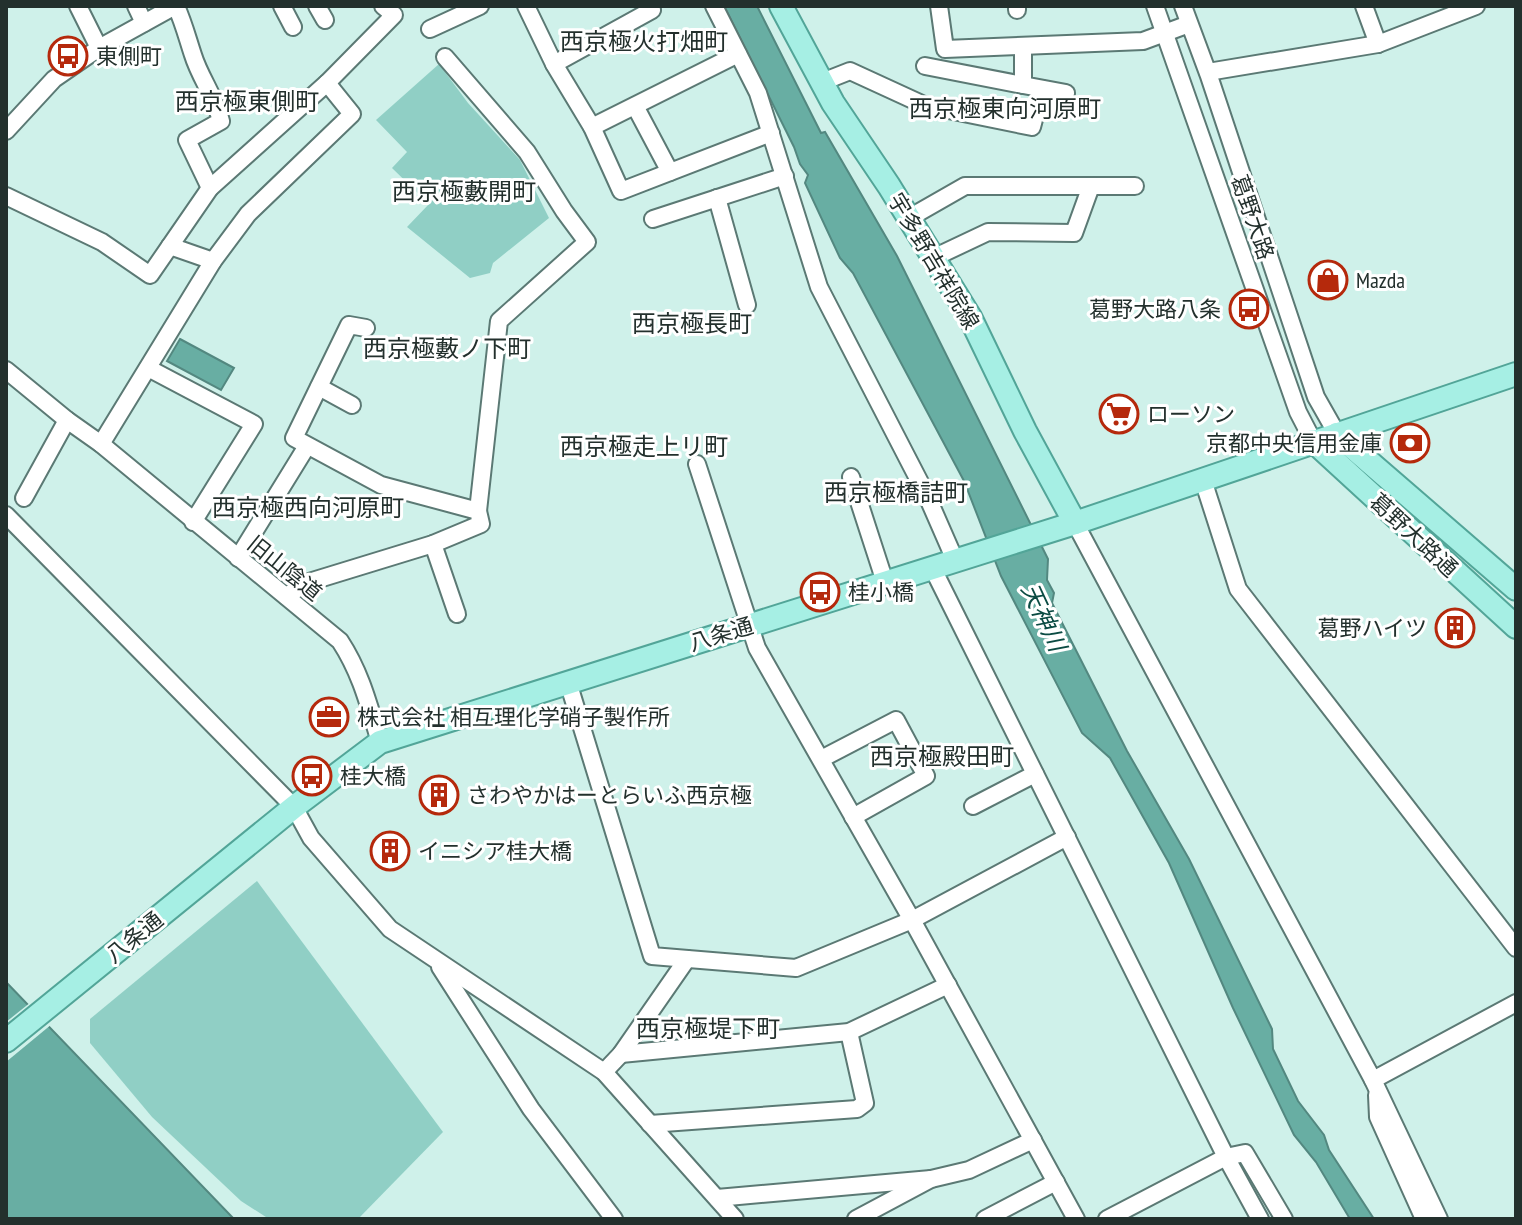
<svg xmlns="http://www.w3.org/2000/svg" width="1522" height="1225" viewBox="0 0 1522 1225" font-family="'PT Sans Narrow','Noto Sans JP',sans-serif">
	<rect width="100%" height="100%" fill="#cff1ea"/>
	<g fill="#90cfc5">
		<path d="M 439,64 L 468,103 L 520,160 L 549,218 L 493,263 L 490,273 L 470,278 L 407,227 L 429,204 L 392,168 L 407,152 L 376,120 Z"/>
		<path d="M 257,881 L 443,1132 L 358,1219 L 269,1219 L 241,1201 L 152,1117 L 90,1043 L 90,1019 Z"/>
	</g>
	<g fill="#68aea3" stroke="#538880" stroke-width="2">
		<path d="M 724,6 L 757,6 L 821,133 L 825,132 L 897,256 L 1048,559 L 1047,580 L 1054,593 L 1052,603 L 1127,751 L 1189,859 L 1272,1029 L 1273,1049 L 1298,1101 L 1324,1135 L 1329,1150 L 1374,1219 L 1350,1219 L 1316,1162 L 1294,1135 L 1233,1008 L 1169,863 L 1110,758 L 1082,733 L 1001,576 L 964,481 L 853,273 L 840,258 L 805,183 L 808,175 L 800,164 L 794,147 Z"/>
		<path d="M 180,339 L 234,368 L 221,390 L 167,361 Z"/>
		<path d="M 6,982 L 234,1219 L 6,1219 Z"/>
	</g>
	<path fill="#cff1ea" d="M 31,1002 L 52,1024 L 6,1062 L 6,1022 Z"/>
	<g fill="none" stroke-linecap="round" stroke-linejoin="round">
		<g stroke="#5b7974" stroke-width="20">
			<g id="minor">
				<path d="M 78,6 L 99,48"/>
				<path d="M 136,6 L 144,23"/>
				<path d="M 176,6 C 184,24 187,37 193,55 C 200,78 215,96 221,121 L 187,140 L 210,188"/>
				<path d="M 282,6 L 293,27"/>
				<path d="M 317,6 L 325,20"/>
				<path d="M 526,6 L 554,64 L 592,127 L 621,191 L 771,133"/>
				<path d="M 714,6 L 758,93 L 819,287 L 927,496 L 955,560"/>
				<path d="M 939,6 L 945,49 L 1143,41 L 1189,24"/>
				<path d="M 1155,6 L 1298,412 L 1313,441"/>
				<path d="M 1183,6 L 1209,76 L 1316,397 L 1337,434"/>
				<path d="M 1364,6 L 1378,44"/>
				<path d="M 1017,10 L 1017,6"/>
				<path d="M 430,29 L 480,6"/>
				<path d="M 1023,46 L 1023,85 L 1066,93"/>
				<path d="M 445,57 L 527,152 L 564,211 L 587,242 L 499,321 L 478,511"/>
				<path d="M 554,64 L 652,10 L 648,6"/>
				<path d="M 925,66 L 1023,85"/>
				<path d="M 1208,72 L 1378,44 L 1476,6"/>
				<path d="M 822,82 L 850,71 L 924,105 L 1032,127 L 1042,89"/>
				<path d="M 635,106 L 670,172"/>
				<path d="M 592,127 L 738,54"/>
				<path d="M 6,131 L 54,79 L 99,48 L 175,6"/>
				<path d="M 6,196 L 102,242 L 150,275 L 170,246"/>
				<path d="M 717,198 L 747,305"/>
				<path d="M 909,218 L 965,186 L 1135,186"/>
				<path d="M 653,219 L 785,176"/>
				<path d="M 933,258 L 988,232 L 1074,233 L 1091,186"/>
				<path d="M 213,261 L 170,246 L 210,188 L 327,83 L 394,15 L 383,6"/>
				<path d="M 148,368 L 254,424 L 193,522"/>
				<path d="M 6,370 L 67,420 L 101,444 L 340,641 C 361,673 369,706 380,742"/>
				<path d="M 319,387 L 352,405"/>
				<path d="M 101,444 L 213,261 L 248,214 L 352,114 L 327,83"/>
				<path d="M 697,464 L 757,648 L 912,920 L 1076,1219"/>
				<path d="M 851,477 L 885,582"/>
				<path d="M 1203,480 L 1238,589 L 1516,948"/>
				<path d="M 24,498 L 67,420"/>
				<path d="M 6,515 L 294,807 L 311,838 L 390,929 L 604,1072 L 735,1219"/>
				<path d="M 1075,523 L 1373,1080 L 1439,1219"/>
				<path d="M 433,544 L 457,614"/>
				<path d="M 238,558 L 307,446"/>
				<path d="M 932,567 L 1226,1157 L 1260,1219"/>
				<path d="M 286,596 L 309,582 L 433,544 L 481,524 L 478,511 L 381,485 L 294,438 L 349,325 L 366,328"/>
				<path d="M 568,682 L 652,956 L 796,968 L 912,920 L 1067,837"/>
				<path d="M 821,759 L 896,720 L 926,776 L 853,817"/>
				<path d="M 973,806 L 1035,774"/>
				<path d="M 440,967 L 531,1109 L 614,1219"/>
				<path d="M 621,1054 L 849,1032 L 948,985"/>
				<path d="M 604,1072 L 621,1054 L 687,959"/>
				<path d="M 1373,1080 L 1516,1003"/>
				<path d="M 1377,1095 L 1378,1117 L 1424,1219"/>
				<path d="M 650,1124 L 857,1109 L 865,1103 L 849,1032"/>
				<path d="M 717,1198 L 931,1179"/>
				<path d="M 856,1219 L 931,1179 L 969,1170 L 1033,1140"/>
				<path d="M 985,1219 L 1056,1182"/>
				<path d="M 1107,1219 L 1226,1157 L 1245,1153 L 1284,1219"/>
			</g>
		</g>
		<g stroke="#52a598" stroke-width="26">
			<g id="major">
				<path d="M 781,6 L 833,103 L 889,186 L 970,317 L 1025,431 L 1075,523"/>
				<path d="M 1337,434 L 1516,589"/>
				<path d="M 1313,441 L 1516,627"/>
				<path d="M 6,1041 L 294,807 L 380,742 L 1075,523 L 1516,374"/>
			</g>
		</g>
		<use href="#minor" stroke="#fff" stroke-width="16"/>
		<use href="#major" stroke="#a6efe4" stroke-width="22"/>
	</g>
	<defs>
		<g id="bus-ring" transform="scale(2)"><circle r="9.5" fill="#fff" stroke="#b5290c" stroke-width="1.5"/><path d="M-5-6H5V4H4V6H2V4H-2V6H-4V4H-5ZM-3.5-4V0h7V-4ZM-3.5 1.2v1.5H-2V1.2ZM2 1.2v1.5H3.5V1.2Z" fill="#b5290c"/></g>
		<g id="shop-ring" transform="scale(2)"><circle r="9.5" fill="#fff" stroke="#b5290c" stroke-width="1.5"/><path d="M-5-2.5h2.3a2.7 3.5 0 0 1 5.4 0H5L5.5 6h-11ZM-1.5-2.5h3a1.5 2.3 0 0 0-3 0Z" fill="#b5290c"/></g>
		<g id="supermarket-ring" transform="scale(2)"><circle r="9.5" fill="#fff" stroke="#b5290c" stroke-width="1.5"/><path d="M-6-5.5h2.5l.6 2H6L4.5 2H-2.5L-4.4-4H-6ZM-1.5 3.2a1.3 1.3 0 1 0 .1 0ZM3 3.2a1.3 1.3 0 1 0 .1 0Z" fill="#b5290c"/></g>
		<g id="bank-ring" transform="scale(2)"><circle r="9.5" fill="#fff" stroke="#b5290c" stroke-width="1.5"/><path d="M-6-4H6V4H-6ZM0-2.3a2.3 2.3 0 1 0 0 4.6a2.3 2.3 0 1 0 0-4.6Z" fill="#b5290c"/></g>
		<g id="building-ring" transform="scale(2)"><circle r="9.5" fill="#fff" stroke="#b5290c" stroke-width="1.5"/><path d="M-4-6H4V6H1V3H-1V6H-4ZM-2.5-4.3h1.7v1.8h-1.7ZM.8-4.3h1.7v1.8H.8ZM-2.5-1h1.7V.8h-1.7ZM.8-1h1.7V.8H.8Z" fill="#b5290c"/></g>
		<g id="office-ring" transform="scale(2)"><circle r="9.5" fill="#fff" stroke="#b5290c" stroke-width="1.5"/><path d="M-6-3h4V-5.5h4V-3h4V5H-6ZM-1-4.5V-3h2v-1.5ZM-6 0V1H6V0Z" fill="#b5290c"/></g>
	</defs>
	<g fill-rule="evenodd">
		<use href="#bus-ring" x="68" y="56"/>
		<use href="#shop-ring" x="1328" y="280"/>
		<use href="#bus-ring" x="1249" y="309"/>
		<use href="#supermarket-ring" x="1119" y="414"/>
		<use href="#bank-ring" x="1410" y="443"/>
		<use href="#bus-ring" x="820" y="592"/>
		<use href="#building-ring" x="1455" y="628"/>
		<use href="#office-ring" x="329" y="717"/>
		<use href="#bus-ring" x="312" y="776"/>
		<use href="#building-ring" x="439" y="795"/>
		<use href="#building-ring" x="390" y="851"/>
	</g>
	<g text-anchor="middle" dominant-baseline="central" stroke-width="6" stroke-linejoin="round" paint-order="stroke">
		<g font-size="22" fill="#23302d" stroke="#fff" text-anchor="start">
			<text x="96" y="56">東側町</text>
			<text x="1356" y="280">Mazda</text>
			<text x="1221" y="309" text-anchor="end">葛野大路八条</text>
			<text x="1147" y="414">ローソン</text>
			<text x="1382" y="443" text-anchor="end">京都中央信用金庫</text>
			<text x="848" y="592">桂小橋</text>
			<text x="1427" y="628" text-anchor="end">葛野ハイツ</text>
			<text x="357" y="717">株式会社 相互理化学硝子製作所</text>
			<text x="340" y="776">桂大橋</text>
			<text x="467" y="795">さわやかはーとらいふ西京極</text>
			<text x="418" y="851">イニシア桂大橋</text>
		</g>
		<g font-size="22" fill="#23302d" stroke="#fff">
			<text transform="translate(1253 217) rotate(71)">葛野大路</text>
			<text transform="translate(934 261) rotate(59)">宇多野吉祥院線</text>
			<text transform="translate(1414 535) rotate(43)">葛野大路通</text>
			<text transform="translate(285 568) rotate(39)">旧山陰道</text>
			<text transform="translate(721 634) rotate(-17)">八条通</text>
			<text transform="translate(134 937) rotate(-39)">八条通</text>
		</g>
		<g font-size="24" fill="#23302d" stroke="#fff">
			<text x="644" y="41">西京極火打畑町</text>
			<text x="247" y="101">西京極東側町</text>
			<text x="1005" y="108">西京極東向河原町</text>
			<text x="464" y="191">西京極藪開町</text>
			<text x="692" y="323">西京極長町</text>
			<text x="447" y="348">西京極藪ノ下町</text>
			<text x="644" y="446">西京極走上リ町</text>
			<text x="896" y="492">西京極橋詰町</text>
			<text x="308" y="507">西京極西向河原町</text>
			<text x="942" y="756">西京極殿田町</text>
			<text x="708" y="1028">西京極堤下町</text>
		</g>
		<g font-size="24" font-style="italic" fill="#0b4b43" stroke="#fff">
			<text transform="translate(1044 617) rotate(65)">天神川</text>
		</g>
	</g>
	<rect width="1522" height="1225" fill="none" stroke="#23302d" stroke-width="16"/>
</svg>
